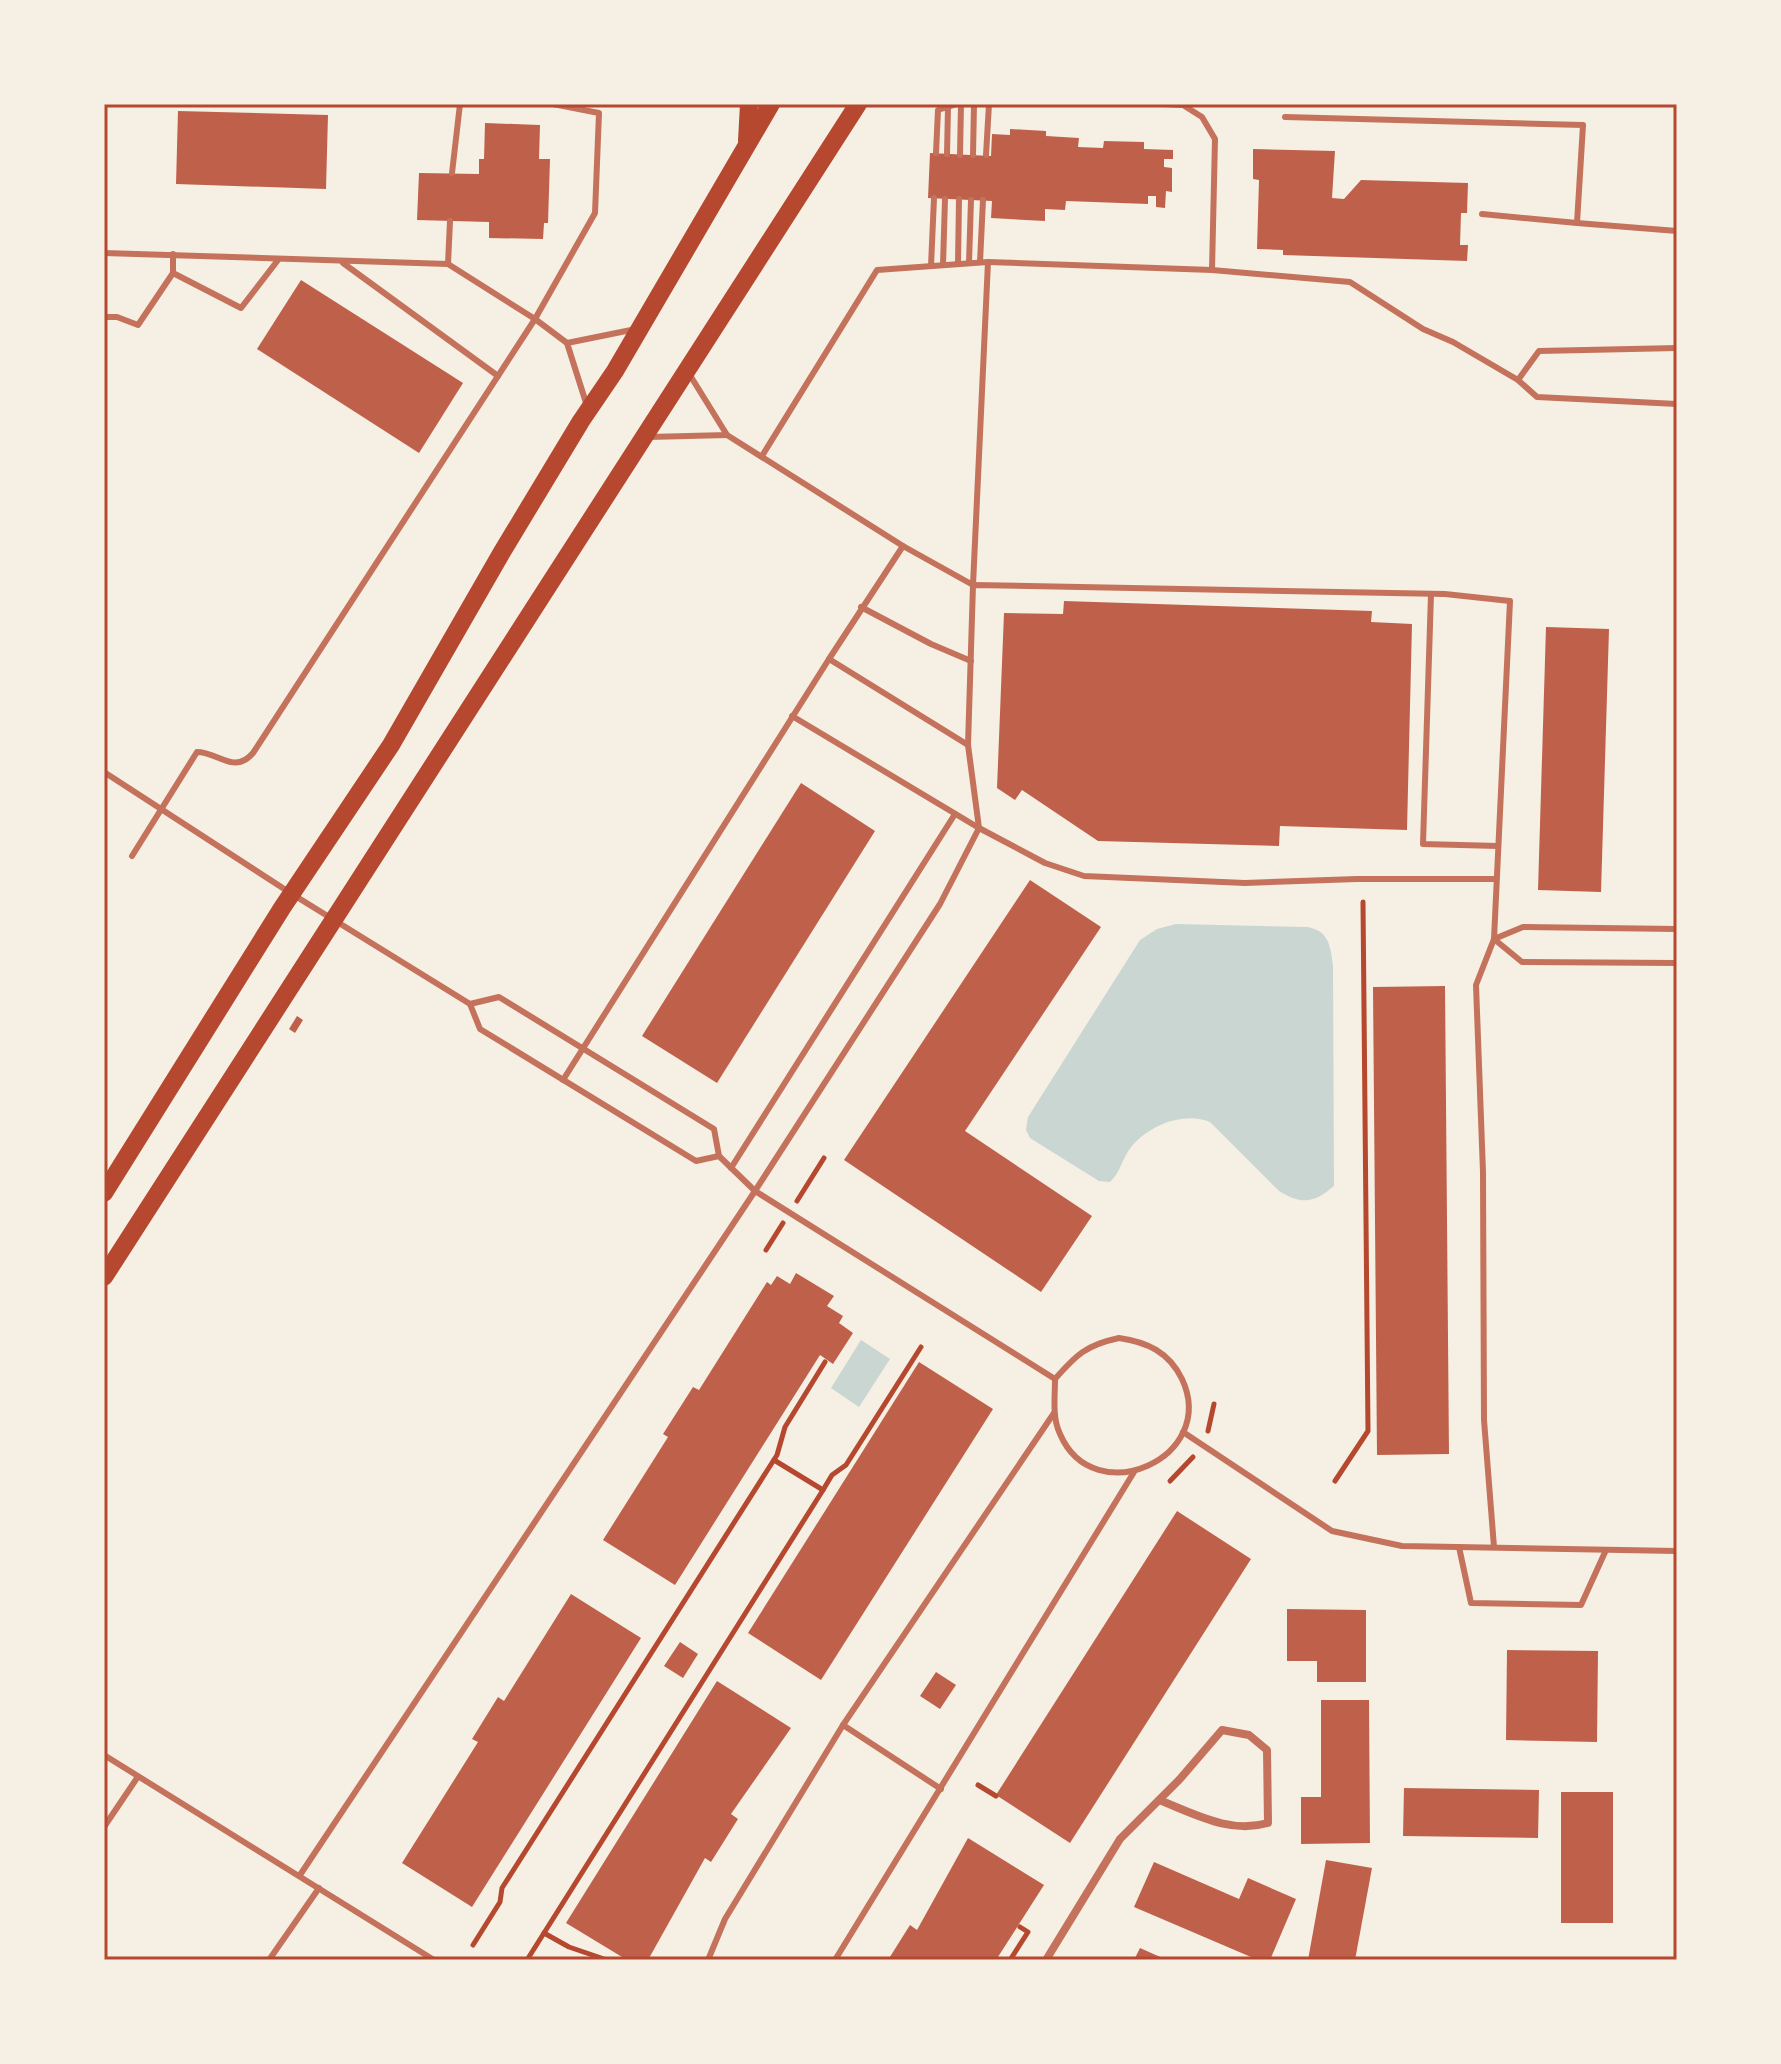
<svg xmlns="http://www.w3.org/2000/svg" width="1781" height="2064" viewBox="0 0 1781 2064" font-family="Bitter,serif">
	<rect width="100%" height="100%" fill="#f6efe4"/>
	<g fill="#c9d6d2">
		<path d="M 1176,924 L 1307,927 C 1329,931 1330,945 1333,965 L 1334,1186 C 1314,1203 1302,1205 1279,1191 L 1210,1122 C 1181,1110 1140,1129 1126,1155 C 1120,1166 1119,1173 1110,1182 L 1099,1181 L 1030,1138 L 1026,1130 L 1028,1117 L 1140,940 L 1157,929 Z"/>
		<path d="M 861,1340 L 890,1359 L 859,1407 L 831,1388 Z"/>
	</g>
	<g fill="#bf614a">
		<path d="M 178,111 L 328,115 L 326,189 L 176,184 Z"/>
		<path d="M 485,123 L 540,125 L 539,159 L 550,159 L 548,223 L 544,223 L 543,239 L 489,238 L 489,222 L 417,220 L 419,173 L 479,174 L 479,159 L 484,159 Z"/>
		<path d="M 1010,129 L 1046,131 L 1046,136 L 1079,138 L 1078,147 L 1103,148 L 1104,141 L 1144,142 L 1144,149 L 1173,150 L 1173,159 L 1164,159 L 1164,167 L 1172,168 L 1172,192 L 1166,191 L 1165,208 L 1156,207 L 1156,196 L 1148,196 L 1148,204 L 1066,201 L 1065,210 L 1045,209 L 1045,221 L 991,218 L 992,201 L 928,198 L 930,153 L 991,156 L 992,134 L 1010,135 Z"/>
		<path d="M 1253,149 L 1335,151 L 1332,198 L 1344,199 L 1361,180 L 1468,183 L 1467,213 L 1461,213 L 1460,245 L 1468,245 L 1467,261 L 1283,255 L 1283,250 L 1257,249 L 1259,180 L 1253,179 Z"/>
		<path d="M 301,280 L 463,383 L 419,453 L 257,349 Z"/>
		<path d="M 1064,601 L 1372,611 L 1371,622 L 1412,624 L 1407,830 L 1280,826 L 1279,846 L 1098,841 L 1022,790 L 1015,800 L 997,788 L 1004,613 L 1063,614 Z"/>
		<path d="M 1546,627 L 1609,629 L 1601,892 L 1538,890 Z"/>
		<path d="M 801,783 L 875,831 L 717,1083 L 642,1036 Z"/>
		<path d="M 1030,880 L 1101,927 L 965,1131 L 1092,1216 L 1041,1292 L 844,1160 Z"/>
		<path d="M 1445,986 L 1449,1454 L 1377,1455 L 1373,987 Z"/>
		<path d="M 297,1016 L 303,1020 L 295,1033 L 289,1029 Z"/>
		<path d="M 796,1273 L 834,1296 L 827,1306 L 843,1316 L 839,1323 L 853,1333 L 833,1364 L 820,1355 L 675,1585 L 603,1540 L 668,1437 L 663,1434 L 693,1387 L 699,1390 L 767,1282 L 771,1285 L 777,1276 L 790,1284 Z"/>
		<path d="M 919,1362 L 993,1409 L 821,1680 L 748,1633 Z"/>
		<path d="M 1177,1511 L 1251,1559 L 1070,1843 L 996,1795 Z"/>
		<path d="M 571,1594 L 641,1638 L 472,1907 L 402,1863 L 478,1742 L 472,1739 L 498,1697 L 504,1701 Z"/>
		<path d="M 1287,1609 L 1366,1610 L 1366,1682 L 1317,1682 L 1317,1661 L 1287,1661 Z"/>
		<path d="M 680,1642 L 698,1654 L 683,1678 L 664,1666 Z"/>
		<path d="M 1507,1650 L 1598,1651 L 1597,1742 L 1506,1740 Z"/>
		<path d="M 936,1672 L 956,1685 L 940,1709 L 920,1696 Z"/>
		<path d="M 717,1681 L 791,1728 L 731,1814 L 738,1819 L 711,1862 L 705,1858 L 648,1960 L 627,1960 L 566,1923 Z"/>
		<path d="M 1321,1700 L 1369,1700 L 1370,1843 L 1301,1844 L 1301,1797 L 1321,1797 Z"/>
		<path d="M 1404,1788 L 1539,1790 L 1538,1838 L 1403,1836 Z"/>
		<rect x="1561" y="1792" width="52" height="131"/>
		<path d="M 968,1838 L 1044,1885 L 996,1960 L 888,1960 L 910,1925 L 917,1930 Z"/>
		<path d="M 1326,1860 L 1372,1868 L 1355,1960 L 1308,1960 Z"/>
		<path d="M 1154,1862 L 1239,1899 L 1248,1878 L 1296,1899 L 1270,1960 L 1258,1960 L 1134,1907 Z"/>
		<path d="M 1140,1948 L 1167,1960 L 1134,1960 Z"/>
	</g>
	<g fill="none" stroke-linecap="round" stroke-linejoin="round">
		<g stroke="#b5482f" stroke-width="5">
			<path d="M 797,1201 L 824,1158"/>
			<path d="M 766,1250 L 783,1223"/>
			<path d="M 1208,1431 L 1214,1404"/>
			<path d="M 774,1460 L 823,1490 L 832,1475 L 846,1465 L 921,1347"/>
			<path d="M 1170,1481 L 1193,1457"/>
			<path d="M 1335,1481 L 1368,1431 L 1363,902"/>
			<path d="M 978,1785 L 996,1796"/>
			<path d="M 544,1933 L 569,1947 L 607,1960"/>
			<path d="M 473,1945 L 500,1902 L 502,1888 L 777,1455 L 785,1427 L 825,1362"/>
			<path d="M 527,1960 L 823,1490"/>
			<path d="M 1010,1960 L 1028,1932 L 1020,1927"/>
		</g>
		<g stroke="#c5725c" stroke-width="6">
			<path d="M 1285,117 L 1583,125 L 1577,223 L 1677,231"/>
			<path d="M 936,153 L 938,110 L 957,104"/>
			<path d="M 947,154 L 948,107"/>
			<path d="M 960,155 L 961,104"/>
			<path d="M 973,155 L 974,104"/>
			<path d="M 986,155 L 989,104"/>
			<path d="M 452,173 L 460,104"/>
			<path d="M 1482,214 L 1577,223"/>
			<path d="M 104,253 L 448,264 L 535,319 L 567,343"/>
			<path d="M 173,254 L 173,273 L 241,308 L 278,260"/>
			<path d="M 980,262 L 983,200"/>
			<path d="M 988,262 L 1212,270 L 1215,139 L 1202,117 L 1183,105 L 1164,104"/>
			<path d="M 343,263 L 498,376"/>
			<path d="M 969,263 L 971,200"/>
			<path d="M 448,264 L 450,221"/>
			<path d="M 958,264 L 959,199"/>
			<path d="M 943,265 L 945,199"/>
			<path d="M 931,266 L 934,198"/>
			<path d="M 1212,270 L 1350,282 L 1423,329 L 1453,342 L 1518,380"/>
			<path d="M 104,317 L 117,317 L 138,325 L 173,273"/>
			<path d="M 1677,348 L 1539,351 L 1518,380 L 1537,397 L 1677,404"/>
			<path d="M 587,406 L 567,343 L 636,329"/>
			<path d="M 727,435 L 903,546 L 973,585 L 988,262 L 877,270 L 762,456"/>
			<path d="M 649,437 L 727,435 L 688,372"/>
			<path d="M 903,546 L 829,659 L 968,745"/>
			<path d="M 1431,594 L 1423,844 L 1498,846"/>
			<path d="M 861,607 L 931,644 L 971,661"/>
			<path d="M 104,772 L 292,894 L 470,1004 L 480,1029 L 696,1161 L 719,1156"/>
			<path d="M 132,856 L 197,752 C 218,752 234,775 253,753 L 535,319 L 595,213 L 599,113 L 553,104"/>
			<path d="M 1494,939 L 1522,962 L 1677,963"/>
			<path d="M 1494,939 L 1523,927 L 1677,929"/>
			<path d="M 470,1004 L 499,997 L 714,1129 L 719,1156 L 755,1191 L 1055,1379"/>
			<path d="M 563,1080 L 829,659"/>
			<path d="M 731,1168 L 955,814"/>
			<path d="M 1119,1338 C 1147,1342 1169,1352 1182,1379 C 1219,1458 1094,1513 1060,1434 C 1052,1417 1055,1398 1055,1379 C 1076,1355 1086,1345 1119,1338 Z"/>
			<path d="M 1183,1432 L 1332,1531 L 1402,1546 L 1677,1551"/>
			<path d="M 1459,1547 L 1471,1603 L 1581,1605 L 1606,1550"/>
			<path d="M 1494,1547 L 1484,1420 L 1483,1172 L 1476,985 L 1494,939 L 1510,601 L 1445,594 L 973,585 L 968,745 L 979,828 L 1045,863 L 1084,876 L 1245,883 L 1357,879 L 1497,879"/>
			<path d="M 843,1725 L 941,1789"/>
			<path d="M 104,1755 L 434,1960"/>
			<path d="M 104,1827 L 137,1778"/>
			<path d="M 300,1875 L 755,1191 L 940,904 L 979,828 L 792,716"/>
			<path d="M 269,1960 L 319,1888"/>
			<path d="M 708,1960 L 725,1919 L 843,1725 L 1054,1413"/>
			<path d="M 835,1960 L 1134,1472"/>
		</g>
		<path stroke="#c5725c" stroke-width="8" d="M 1046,1960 L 1120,1839 L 1179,1780 L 1222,1730 L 1249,1735 L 1267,1750 L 1268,1823 C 1229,1834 1195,1814 1159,1800"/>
		<g stroke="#b5482f" stroke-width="18">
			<path d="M 747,141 L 749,104"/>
			<path d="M 104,1193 L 282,908 L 391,745 L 502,552 L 581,421 L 615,371 L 771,104"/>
			<path d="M 104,1277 L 858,104"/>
		</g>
	</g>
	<rect width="1781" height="2064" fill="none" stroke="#f6efe4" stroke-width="212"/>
	<rect x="106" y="106" width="1569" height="1852" fill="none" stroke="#b5482f" stroke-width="3"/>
</svg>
